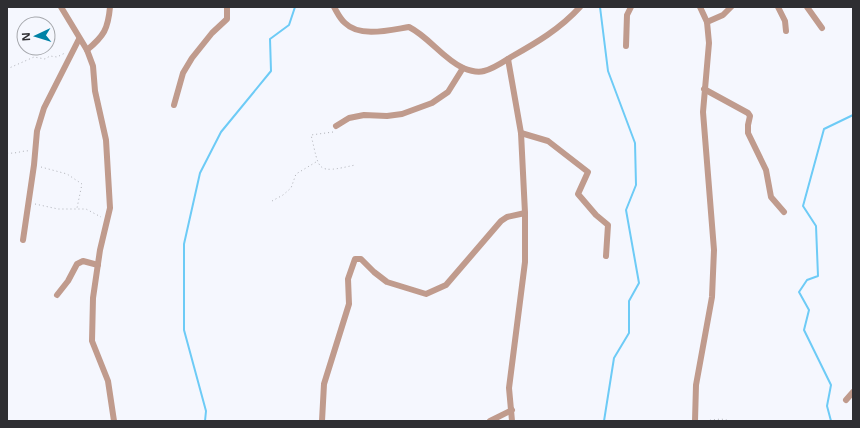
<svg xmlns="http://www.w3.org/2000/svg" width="860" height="428" viewBox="0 0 860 428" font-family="'Open Sans',sans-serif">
	<rect width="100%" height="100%" fill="#f5f7fe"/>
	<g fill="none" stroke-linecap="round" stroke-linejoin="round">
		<g stroke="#6dcbf6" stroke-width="2">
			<path d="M 600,7 L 608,71 L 635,143 L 636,185 L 626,210 L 639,283 L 629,301 L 629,333 L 614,358 L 604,421"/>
			<path d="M 205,421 L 206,411 L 184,330 L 184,244 L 200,173 L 221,132 L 271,71 L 270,39 L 289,25 L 295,7"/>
			<path d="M 831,421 L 827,406 L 831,385 L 804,330 L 809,310 L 799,292 L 807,280 L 818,276 L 816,226 L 803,206 L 824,129 L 853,115"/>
		</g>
		<g stroke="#afb1b7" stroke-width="1" stroke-dasharray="1 3" stroke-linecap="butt">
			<path d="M 7,69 L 34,57 L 45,59 L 50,56 L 57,57 L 65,53"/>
			<path d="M 333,132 L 311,135 C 320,171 315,174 355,165"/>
			<path d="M 7,153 C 17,154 23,150 30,151"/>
			<path d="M 41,167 L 67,174 L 82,184 L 77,208"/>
			<path d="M 272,201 L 283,195 L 291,188 L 296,174 L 316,162"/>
			<path d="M 35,204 L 58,209 L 86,209 L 101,217"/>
			<path d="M 702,421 L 721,419 L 732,421"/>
		</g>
		<g stroke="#c09b8d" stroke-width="6">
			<path d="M 61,7 L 87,50 L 93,66 L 95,91 L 106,140 L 110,208 L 100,250 L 93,298 L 92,341 L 108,381 L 114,421"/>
			<path d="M 334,7 C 337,12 340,19 345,23 C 360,38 390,30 409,27 C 429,37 442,58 463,68 C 468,70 477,73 484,71 C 493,69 503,62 511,57 C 536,43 560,29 580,7"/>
			<path d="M 778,7 L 785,21 L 786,31"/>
			<path d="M 807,7 L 822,28"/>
			<path d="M 707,22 L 723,15 L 731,7"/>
			<path d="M 626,46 L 627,15 L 631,7"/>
			<path d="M 87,50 C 104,36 108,29 110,7"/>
			<path d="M 508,59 L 521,133 L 525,213 L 525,262 L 509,388 L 512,421"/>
			<path d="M 704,89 L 748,113 L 750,116 L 748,125 L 748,133 L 766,170 L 771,197 L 784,212"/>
			<path d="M 174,105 L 183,73 L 192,58 L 212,33 L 227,19 L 227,7"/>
			<path d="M 336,126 L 349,118 L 364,115 L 387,116 L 402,114 L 432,103 L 448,92 L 463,68"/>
			<path d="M 521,133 L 548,141 L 588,172 L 578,194 L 596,215 L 608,225 L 606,256"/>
			<path d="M 23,240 L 34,165 L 37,131 L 44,108 L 79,39"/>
			<path d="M 57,295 L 68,281 L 77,264 L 83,261 L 98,265"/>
			<path d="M 846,400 L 853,392"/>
			<path d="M 322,421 L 324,384 L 349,304 L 348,279 L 355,259 L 361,259 L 374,272 L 387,282 L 426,294 L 446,285 L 501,221 L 507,217 L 525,213"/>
			<path d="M 490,421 L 512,410"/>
			<path d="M 695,421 L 696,385 L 712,297 L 714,250 L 703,112 L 709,43 L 707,22 L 700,7"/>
		</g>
	</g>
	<rect width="860" height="428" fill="none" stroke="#2e2e32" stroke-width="16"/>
	<g transform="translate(36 36) rotate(266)"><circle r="19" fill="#f5f7fe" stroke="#a5a7ac"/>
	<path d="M0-3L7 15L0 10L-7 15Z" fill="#0082a6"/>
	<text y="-6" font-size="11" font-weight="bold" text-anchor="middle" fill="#2e2e32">N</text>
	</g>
</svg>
